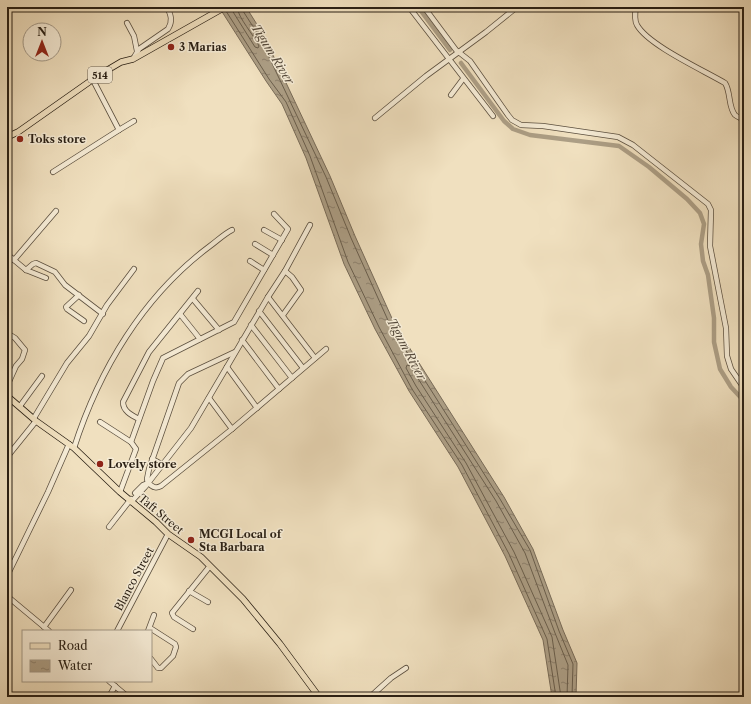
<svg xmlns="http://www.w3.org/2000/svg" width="751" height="704" viewBox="0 0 751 704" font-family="'Libre Caslon Text',serif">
	<defs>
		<pattern id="water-ripples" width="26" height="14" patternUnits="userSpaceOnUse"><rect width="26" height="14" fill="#ac9e85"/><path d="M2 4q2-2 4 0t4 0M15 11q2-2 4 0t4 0" fill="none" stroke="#8c806c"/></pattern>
	</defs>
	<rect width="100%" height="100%" fill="#f0e0bf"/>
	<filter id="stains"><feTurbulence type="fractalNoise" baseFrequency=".005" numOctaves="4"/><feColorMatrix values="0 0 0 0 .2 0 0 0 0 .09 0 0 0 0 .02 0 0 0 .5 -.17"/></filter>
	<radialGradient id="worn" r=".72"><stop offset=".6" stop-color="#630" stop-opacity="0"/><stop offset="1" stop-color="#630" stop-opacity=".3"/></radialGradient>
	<path fill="url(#water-ripples)" stroke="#786b58" d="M 219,7 L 246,7 L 263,34 L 330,176 L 355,236 L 395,325 L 504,497 L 533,549 L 563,630 L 577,663 L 576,697 L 552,697 L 543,640 L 505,556 L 458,467 L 409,391 L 375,329 L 344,264 L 306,158 L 282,104 L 266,81 Z"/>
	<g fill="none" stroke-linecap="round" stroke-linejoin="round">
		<g stroke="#6a5e4c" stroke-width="1">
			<path d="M 230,7 L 255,47 L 258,48 L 259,46 C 254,35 238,18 237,7"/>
			<path d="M 242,7 L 243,11 L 259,36 L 326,177 L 351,238 L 391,327 L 500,499 L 530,550 L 559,631 L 573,664 L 572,697"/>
			<path d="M 226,11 L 269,79 L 286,102 L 310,156 L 348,262 L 379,327 L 412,389 L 462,465 L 509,554 L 547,639 L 556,697"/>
			<path d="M 561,697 L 552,637 L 514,552 L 466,463 L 416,386 L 406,368 L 407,365 L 410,366 L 496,501 L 525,553 L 555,633 L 568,665 L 567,697"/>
		</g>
		<g stroke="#ac9e85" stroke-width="4.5">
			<path d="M 418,7 L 450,50"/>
			<path d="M 461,63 L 504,121 L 513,129 L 530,135 L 619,146 L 649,167 L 687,199 L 700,213 L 704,224 L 701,244 L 703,261 L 708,275 L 714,318 L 714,342 L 720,369 L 731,387 L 744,401"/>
		</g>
		<g stroke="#5b4f3f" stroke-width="6">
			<g id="minor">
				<path d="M 409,7 L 493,116"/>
				<path d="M 424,7 L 456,50 L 470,61 L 508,115 L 512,120 L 521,125 L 543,126 L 618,137 L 633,145 L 708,204 L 711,210 L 710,246 L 726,328 L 727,356 L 731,369 L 744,388"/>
				<path d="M 636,7 C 635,13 634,20 637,25 C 648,45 703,70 725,83 C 731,92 728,107 735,115 C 737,117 741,118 744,120"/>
				<path d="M 127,23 L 134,36 L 137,51"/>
				<path d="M 133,59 L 139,49 L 168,29 C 173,21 171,15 167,7"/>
				<path d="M 93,80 L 119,130 L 134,121"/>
				<path d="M 451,95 L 463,79"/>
				<path d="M 375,118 L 426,76 L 486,32 L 517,7"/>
				<path d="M 53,172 L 119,130"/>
				<path d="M 264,230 L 282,240"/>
				<path d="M 255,244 L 273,255"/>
				<path d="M 7,254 L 14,260 L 56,211"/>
				<path d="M 14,260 L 26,270 L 46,278"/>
				<path d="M 250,261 L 264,270"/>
				<path d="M 26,270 L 33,264 L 36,263 L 55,272 L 65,285 L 103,314"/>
				<path d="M 285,271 L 310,225"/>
				<path d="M 79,295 L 66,307 L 67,309 L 84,321"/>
				<path d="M 268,297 L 315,358"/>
				<path d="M 193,299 L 219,330"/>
				<path d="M 259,311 L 303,368"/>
				<path d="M 180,314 L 200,339"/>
				<path d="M 251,325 L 292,378"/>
				<path d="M 7,336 L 10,335 L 15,338 L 25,350 L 22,359 L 16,366 L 7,386"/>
				<path d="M 242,340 L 279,389"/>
				<path d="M 235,352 L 188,374 L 179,383 L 149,469 L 147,479 L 148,483 C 153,487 155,489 161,486 L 232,429 L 326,349"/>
				<path d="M 227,367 L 257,408"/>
				<path d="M 209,398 L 232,429"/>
				<path d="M 20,406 L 42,376"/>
				<path d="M 34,418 L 67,363 L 89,336 L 107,305 L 134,269"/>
				<path d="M 139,419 C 131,415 123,411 123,402 L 149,352 L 198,291"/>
				<path d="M 100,422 L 131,442"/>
				<path d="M 74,448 C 99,370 143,296 210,246 C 217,241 224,234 232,230"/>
				<path d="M 7,457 L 36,421"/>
				<path d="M 152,459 L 163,465"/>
				<path d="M 120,492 L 136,449 L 131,442 L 153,381 L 163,358 L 234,322 L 288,229 L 274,214"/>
				<path d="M 135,493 L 143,485 L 148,483"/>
				<path d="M 131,502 L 145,487 L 191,428 L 268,297 L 285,271 L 292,277 L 301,290 L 283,315"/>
				<path d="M 109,527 L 131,499"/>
				<path d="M 7,576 L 48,492 L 69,444"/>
				<path d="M 189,591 L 208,602"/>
				<path d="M 7,596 L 49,631"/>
				<path d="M 44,627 L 71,590"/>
				<path d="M 150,628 L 175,644 L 176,647 L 173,656 L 161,668 L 158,668 L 151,659"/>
				<path d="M 193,629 L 174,617 L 172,613 L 210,566"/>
				<path d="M 117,631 L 168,534"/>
				<path d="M 148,631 L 154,615"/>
				<path d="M 109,681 L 128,697"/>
				<path d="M 109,697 L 115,686"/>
				<path d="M 370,697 L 391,678 L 406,668"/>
			</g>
		</g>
		<g stroke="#291f14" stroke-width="7">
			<g id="major">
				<path d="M 7,137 L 18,132 L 99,75 L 121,62 L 133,59 L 225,7"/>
				<path d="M 7,396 L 36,421 L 74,448 L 120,492 L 156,522 L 168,534 L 201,557 L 243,599 L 280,644 L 319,697"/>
			</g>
		</g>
		<use href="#minor" stroke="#f5ebd5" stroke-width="4.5"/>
		<use href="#major" stroke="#f0e0bf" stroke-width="5.5"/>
	</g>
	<g fill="#8f2418" stroke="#f5ebd5" stroke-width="1.5">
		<circle cx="171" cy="47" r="4"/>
		<circle cx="20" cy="139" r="4"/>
		<circle cx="100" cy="464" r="4"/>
		<circle cx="191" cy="540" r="4"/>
	</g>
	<g text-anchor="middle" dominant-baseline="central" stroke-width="3" stroke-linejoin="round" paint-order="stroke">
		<rect fill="#f5ebd5" stroke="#665c4e" stroke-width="1" x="88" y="67" width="24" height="16" rx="3"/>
		<g font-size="10" font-weight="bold" fill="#291f14">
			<text x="100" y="75">514</text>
		</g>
		<g font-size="11" font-weight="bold" fill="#291f14" stroke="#f5ebd5" text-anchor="start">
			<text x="179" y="47">3 Marias</text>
			<text x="28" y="139">Toks store</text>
			<text x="108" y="464">Lovely store</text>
			<text x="199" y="534">MCGI Local of<tspan x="199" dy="13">Sta Barbara</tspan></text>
		</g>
		<g font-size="11" fill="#291f14" stroke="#f5ebd5">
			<text transform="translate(161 514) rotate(40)">Taft Street</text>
			<text transform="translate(134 579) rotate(-62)">Blanco Street</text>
		</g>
		<g font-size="12" font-style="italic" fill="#574b3c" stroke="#f5ebd5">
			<text transform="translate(273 54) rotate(58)">Tigum River</text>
			<text transform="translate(407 349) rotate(62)">Tigum River</text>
		</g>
	</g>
	<rect width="751" height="704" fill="none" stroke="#f0e0bf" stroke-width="24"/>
	<rect x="8" y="8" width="735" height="688" fill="none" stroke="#291f14" stroke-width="2"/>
	<rect x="12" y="12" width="727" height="680" fill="none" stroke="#291f14"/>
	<rect x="22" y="630" width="130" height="52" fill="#f5ebd5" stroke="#a39988"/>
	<rect x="30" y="643" width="20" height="6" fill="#f0e0bf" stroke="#a39988"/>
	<text x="58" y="650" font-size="12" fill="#291f14">Road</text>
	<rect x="30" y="660" width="20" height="12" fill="url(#water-ripples)" stroke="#a39988"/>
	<text x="58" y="670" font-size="12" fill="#291f14">Water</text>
	<g transform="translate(42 42)"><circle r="19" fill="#f5ebd5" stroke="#a39988"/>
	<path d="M0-3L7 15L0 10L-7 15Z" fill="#8f2418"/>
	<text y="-6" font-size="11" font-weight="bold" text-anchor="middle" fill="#291f14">N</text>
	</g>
	<rect width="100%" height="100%" filter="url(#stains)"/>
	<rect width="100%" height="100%" fill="url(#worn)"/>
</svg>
